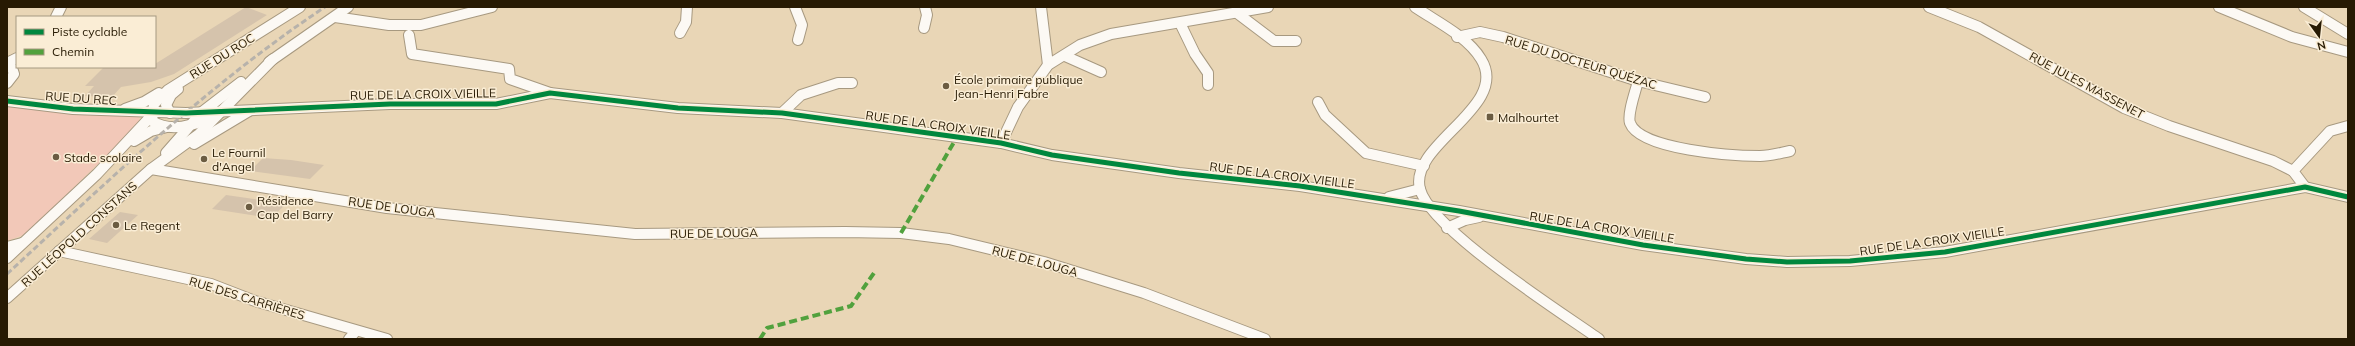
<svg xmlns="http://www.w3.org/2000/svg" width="2355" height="346" viewBox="0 0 2355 346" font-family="Mulish,sans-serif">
	<rect width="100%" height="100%" fill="#e9d6b6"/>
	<path fill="#f2c8b8" d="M 7,105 L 132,115 L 139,117 L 140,120 L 134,129 L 26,234 L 7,241 Z"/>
	<g fill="#d5c3ac">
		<path d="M 246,7 L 267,15 L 174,74 L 151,82 L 121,87 L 112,97 L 85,96 L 94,86 L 85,86 L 104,67 L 155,67 L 155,64 Z"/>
		<path d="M 263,158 L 291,160 L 324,165 L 310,179 L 250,171 Z"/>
		<path d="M 226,195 L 254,199 L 286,204 L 271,218 L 212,209 Z"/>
		<path d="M 120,212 L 138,215 L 107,243 L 89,239 Z"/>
	</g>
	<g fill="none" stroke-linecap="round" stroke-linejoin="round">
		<g stroke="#a79980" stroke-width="12">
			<g id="street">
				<path d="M 795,7 L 802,25 L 798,40"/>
				<path d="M 1041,7 L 1048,65"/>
				<path d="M 1415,7 C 1437,22 1467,36 1481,59 C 1511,107 1408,144 1420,189 C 1430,229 1561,312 1599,339"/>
				<path d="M 1929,7 L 1979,27 L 2124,108 L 2169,126 L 2273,161 L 2293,171"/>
				<path d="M 2219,7 L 2292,37 L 2348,52"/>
				<path d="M 2304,7 L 2348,34"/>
				<path d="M 1237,13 L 1274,41 L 1296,41"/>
				<path d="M 56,17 L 61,7"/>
				<path d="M 335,17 L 389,25 L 421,25 L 492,7"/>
				<path d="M 1180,23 L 1195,54 L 1208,73 L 1208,85"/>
				<path d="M 924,28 L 927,15 L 925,7"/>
				<path d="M 680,33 L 686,22 L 687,7"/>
				<path d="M 409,35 L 412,54 L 509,69 L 510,79 L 550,93"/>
				<path d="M 1457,37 L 1480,32 L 1503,37 L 1638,81 L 1705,97"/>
				<path d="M 1065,56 L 1101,72"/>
				<path d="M 269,62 L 348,7"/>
				<path d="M 7,63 L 17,58"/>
				<path d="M 7,67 L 12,68 L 14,74 L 7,83"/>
				<path d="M 1638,81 C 1636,90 1627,114 1630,123 C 1640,150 1734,156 1760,156 C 1770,156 1780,153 1790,151"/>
				<path d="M 7,101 L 73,109 L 186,113 L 390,104 L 496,104 L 550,93 L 678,108 L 782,113 L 1001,143 L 1052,155 L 1179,173 L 1300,186 L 1459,211 L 1643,245 L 1746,259 L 1787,262 L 1850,261 L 1945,252 L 2305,187 L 2348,197"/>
				<path d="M 1318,102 L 1325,115 L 1366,153 L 1424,166"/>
				<path d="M 125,109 L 144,102 L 159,93"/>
				<path d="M 170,113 L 166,105 L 171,95 L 178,89"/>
				<path d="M 782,113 L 801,95 L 838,83 L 852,83"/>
				<path d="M 212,118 C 193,125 171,133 152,121 L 154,104 L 168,90 L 300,7"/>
				<path d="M 134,141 L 151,131 L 167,127"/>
				<path d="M 1001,143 L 1018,107 L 1048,65 L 1080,45 L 1111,34 L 1268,7"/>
				<path d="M 194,144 L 249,111"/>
				<path d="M 166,153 L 202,112 L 241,82"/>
				<path d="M 151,169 L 387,208 L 635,234 L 845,232 L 901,233 L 949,239 L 1044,262 L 1144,293 L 1265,339"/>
				<path d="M 2305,187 L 2293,171 L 2330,131 L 2348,126"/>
				<path d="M 1389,197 L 1420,189"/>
				<path d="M 1447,228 L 1465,220 L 1479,217"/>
				<path d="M 7,247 L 22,243"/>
				<path d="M 59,251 L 211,284 L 255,301 L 387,339"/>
				<path d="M 7,258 L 97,174 L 154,113"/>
				<path d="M 7,298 L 151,169 L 199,134 L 273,59"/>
				<path d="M 349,339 L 356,331"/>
			</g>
		</g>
		<use href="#street" stroke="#fcf9f4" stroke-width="10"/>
		<path stroke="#b7b2ab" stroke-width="3" stroke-dasharray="6 3" stroke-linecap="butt" d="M 7,274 C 109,180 209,84 325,7"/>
		<g stroke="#51a13d" stroke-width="4" stroke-dasharray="8 4" stroke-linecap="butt">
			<path d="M 901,233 L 957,137"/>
			<path d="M 760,339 L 767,328 L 851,306 L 876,270"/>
		</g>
		<g stroke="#faedd5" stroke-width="8">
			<path id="cycleway" d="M 7,101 L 73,109 L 186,113 L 390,104 L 496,104 L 550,93 L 678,108 L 782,113 L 1001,143 L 1052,155 L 1179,173 L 1300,186 L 1459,211 L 1643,245 L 1746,259 L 1787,262 L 1850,261 L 1945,252 L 2305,187 L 2348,197"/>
		</g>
		<use href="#cycleway" stroke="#00873e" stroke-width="5"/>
	</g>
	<g fill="#6b5c42" stroke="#faedd5" stroke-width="1.5">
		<circle cx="946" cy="86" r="4"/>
		<rect x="1486" y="113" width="8" height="8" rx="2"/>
		<circle cx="56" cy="157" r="4"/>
		<circle cx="204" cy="159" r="4"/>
		<circle cx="249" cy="207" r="4"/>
		<circle cx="116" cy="225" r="4"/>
	</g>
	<g text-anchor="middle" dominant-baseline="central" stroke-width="3" stroke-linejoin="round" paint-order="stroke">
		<g font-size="12" fill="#271a03" stroke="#faedd5">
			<text transform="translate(222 56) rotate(-32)">RUE DU ROC</text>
			<text transform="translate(1581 62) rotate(17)">RUE DU DOCTEUR QUÉZAC</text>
			<text transform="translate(2087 85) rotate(28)">RUE JULES MASSENET</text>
			<text transform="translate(423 94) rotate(-1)">RUE DE LA CROIX VIEILLE</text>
			<text transform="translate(81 98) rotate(4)">RUE DU REC</text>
			<text transform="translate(938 125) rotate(8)">RUE DE LA CROIX VIEILLE</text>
			<text transform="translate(1282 175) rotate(7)">RUE DE LA CROIX VIEILLE</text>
			<text transform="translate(392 207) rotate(8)">RUE DE LOUGA</text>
			<text transform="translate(1602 227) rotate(9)">RUE DE LA CROIX VIEILLE</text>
			<text transform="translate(714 233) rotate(-1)">RUE DE LOUGA</text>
			<text transform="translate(79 234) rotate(-42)">RUE LÉOPOLD CONSTANS</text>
			<text transform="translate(1932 241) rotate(-8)">RUE DE LA CROIX VIEILLE</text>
			<text transform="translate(1035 261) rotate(15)">RUE DE LOUGA</text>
			<text transform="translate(247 298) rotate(17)">RUE DES CARRIÈRES</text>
		</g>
		<g font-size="12" fill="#271a03" stroke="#faedd5" text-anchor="start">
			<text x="954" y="79">École primaire publique<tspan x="954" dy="14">Jean-Henri Fabre</tspan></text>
			<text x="1498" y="117">Malhourtet</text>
			<text x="212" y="152">Le Fournil<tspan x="212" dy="14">d'Angel</tspan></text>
			<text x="64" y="157">Stade scolaire</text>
			<text x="257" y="200">Résidence<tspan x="257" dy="14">Cap del Barry</tspan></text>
			<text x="124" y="225">Le Regent</text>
		</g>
	</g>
	<rect width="2355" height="346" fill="none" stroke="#271a03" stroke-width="16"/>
	<rect x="16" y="16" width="140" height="52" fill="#faedd5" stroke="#a69981"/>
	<rect x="24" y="29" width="20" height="6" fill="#00873e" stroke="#a69981"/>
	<text x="52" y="36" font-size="12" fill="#271a03">Piste cyclable</text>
	<rect x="24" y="49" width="20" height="6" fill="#51a13d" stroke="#a69981"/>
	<text x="52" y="56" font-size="12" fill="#271a03">Chemin</text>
	<g transform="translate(2319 36) rotate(165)" stroke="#faedd5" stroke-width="3" paint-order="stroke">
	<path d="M0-3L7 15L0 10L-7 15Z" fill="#271a03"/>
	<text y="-6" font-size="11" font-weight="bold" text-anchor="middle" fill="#271a03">N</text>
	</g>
</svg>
